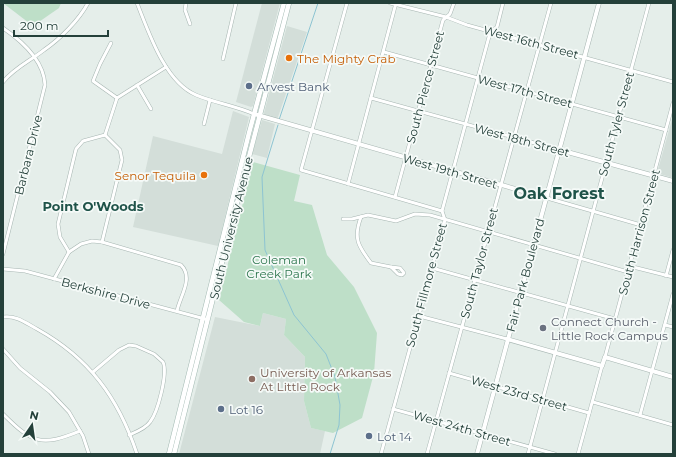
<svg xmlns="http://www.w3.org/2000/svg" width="676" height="457" viewBox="0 0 676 457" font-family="Montserrat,sans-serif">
	<rect width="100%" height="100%" fill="#e5eeea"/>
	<g fill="#d3ded9">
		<path d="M 262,3 L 280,3 L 253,106 L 251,107 L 236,102 Z"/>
		<path d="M 287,26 L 307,32 L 277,120 L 265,116 L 264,113 Z"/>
		<path d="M 233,111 L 249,117 L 218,246 L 133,227 L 153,136 L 222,154 Z"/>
		<path d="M 673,116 L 673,178 L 657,173 Z"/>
		<path d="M 262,120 L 275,124 L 267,158 L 252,154 Z"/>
		<path d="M 263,313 L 286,319 L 284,335 L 305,357 L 304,401 L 311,428 L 325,431 L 320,454 L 179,454 L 215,317 L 260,326 Z"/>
	</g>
	<g fill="#bedfc8">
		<path d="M 3,3 L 61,3 L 59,8 L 33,26 Z"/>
		<path d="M 253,162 L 300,175 L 294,201 L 312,205 L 327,255 L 354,287 L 377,333 L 374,373 L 362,418 L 333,433 L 311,428 L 304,401 L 305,357 L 284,335 L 286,319 L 263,313 L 260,326 L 244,322 L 219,300 Z"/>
	</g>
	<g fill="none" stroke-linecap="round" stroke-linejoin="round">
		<g stroke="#8dc4d2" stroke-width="1">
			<path d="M 279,120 L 318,3"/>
			<path d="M 278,125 L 262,177 L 265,250 L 294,315 L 326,354 L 335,377 L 340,405 L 339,425 L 330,454"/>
		</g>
		<g stroke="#a7b6b2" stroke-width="4">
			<g id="minor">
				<path d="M 137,3 C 149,33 165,82 196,95 C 215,103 236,106 254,114"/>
				<path d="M 186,3 L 185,10 L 190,24"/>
				<path d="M 347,3 L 301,170 L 442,211"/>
				<path d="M 390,3 L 446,17 L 467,25 L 673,82"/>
				<path d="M 3,28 C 22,41 44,61 45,85 L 3,254"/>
				<path d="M 111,43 L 100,64 L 93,81 L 117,98"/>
				<path d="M 384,52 L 666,130"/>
				<path d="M 223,59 L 236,3"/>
				<path d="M 3,82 C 14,68 30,61 44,50 C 60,39 79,20 88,3"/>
				<path d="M 137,85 L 151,109"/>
				<path d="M 371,98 L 560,150"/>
				<path d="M 204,124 L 210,100"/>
				<path d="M 105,135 L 117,98 L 166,67"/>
				<path d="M 348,184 L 396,3"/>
				<path d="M 395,197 L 443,20 L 450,14 L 454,3"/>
				<path d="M 547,198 L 641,225"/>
				<path d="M 361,217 C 353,238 358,246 371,263 L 391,267"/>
				<path d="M 343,219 L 352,219 L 368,215 L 396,221 L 415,214 L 430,215 L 628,272"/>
				<path d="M 102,242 L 122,160 L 120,150 L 105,135"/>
				<path d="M 69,252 L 60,237 L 58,224 L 76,149 L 83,141 L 105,135"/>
				<path d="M 629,266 L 673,277"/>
				<path d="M 391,267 L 400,268 L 404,273 L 402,275 L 398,274 Z"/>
				<path d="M 432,268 L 615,319"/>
				<path d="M 3,269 L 25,271 L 205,319"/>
				<path d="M 666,276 L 673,250"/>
				<path d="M 54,279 L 69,252 L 81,244 L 92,241 L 102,242 L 181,265 C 194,278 180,296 177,311"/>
				<path d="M 419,316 L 507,339"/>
				<path d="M 3,317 C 16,315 26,323 37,329 C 89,358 118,397 137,454"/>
				<path d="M 665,325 L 673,327"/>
				<path d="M 3,349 L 20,368 L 50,392 L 69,412 L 83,436 L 89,454"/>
				<path d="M 605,357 L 673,103"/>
				<path d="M 93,372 L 119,350 L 129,345 L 136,346 L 154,354 L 163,362 C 168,373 158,412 150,422 C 145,429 136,432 129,435"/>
				<path d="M 449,373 L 589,413"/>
				<path d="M 593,402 L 673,425"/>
				<path d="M 393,409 L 555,454"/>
				<path d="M 3,414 C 32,443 41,447 80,431"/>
				<path d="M 640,415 L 673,294"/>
				<path d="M 381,454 L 445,220 L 442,211 L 490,33 L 497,27 L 503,3"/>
				<path d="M 427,454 L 551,3"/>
				<path d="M 528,454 L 649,3"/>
				<path d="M 578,454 L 602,366"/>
			</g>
		</g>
		<g stroke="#a7b6b2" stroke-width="5">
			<g id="tertiary">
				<path d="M 254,114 L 547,198"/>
				<path d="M 560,150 L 673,181"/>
				<path d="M 507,339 L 602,366 L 605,357 L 673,377"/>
				<path d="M 477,454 L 599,3"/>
			</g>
		</g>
		<g stroke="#a3bab3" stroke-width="5.5">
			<g id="secondary">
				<path d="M 169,454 L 249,133 L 284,3"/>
				<path d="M 174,454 L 231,226 L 289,3"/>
			</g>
		</g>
		<use href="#minor" stroke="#fff" stroke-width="3"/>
		<use href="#tertiary" stroke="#fff" stroke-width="4"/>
		<use href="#secondary" stroke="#fff" stroke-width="4.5"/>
	</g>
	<g fill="#e8710a" stroke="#f5faf8" stroke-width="1.5">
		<circle cx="289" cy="58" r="4"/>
		<circle cx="204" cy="175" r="4"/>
	</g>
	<g fill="#5c6f8a" stroke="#f5faf8" stroke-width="1.5">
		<circle cx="249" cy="86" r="4"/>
		<circle cx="221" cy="409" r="4"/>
		<circle cx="369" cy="436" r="4"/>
	</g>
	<circle fill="#6b7280" stroke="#f5faf8" stroke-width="1.5" cx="543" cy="328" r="4"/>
	<circle fill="#8d6e63" stroke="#f5faf8" stroke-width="1.5" cx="252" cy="379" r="4"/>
	<g text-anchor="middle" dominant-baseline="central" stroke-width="3.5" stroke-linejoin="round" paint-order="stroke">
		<g font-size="12" fill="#24403a" stroke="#f5faf8">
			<text transform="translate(531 42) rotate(15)">West 16th Street</text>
			<text transform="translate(425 87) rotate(-75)">South Pierce Street</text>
			<text transform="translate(525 91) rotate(15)">West 17th Street</text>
			<text transform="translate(616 124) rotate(-75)">South Tyler Street</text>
			<text transform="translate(522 140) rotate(15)">West 18th Street</text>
			<text transform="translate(28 155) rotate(-76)">Barbara Drive</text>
			<text transform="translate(450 171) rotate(16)">West 19th Street</text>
			<text transform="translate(231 228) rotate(-76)">South University Avenue</text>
			<text transform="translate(639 232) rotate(-75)">South Harrison Street</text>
			<text transform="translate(479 263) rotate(-75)">South Taylor Street</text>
			<text transform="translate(525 275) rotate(-75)">Fair Park Boulevard</text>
			<text transform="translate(426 285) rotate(-75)">South Fillmore Street</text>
			<text transform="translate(106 293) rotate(15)">Berkshire Drive</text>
			<text transform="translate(519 393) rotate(16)">West 23rd Street</text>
			<text transform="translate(462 428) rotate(16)">West 24th Street</text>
		</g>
		<g font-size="12" fill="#c56008" stroke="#f5faf8" text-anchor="start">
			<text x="297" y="58">The Mighty Crab</text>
			<text x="196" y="175" text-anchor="end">Senor Tequila</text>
		</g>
		<g font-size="12" fill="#4e5e75" stroke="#f5faf8" text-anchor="start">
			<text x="257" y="86">Arvest Bank</text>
			<text x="229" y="409">Lot 16</text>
			<text x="377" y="436">Lot 14</text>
		</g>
		<g font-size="12" fill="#2d774e" stroke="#f5faf8">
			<text x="279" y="259">Coleman<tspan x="279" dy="14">Creek Park</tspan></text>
		</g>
		<g font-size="12" fill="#5b616d" stroke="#f5faf8" text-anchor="start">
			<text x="551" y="321">Connect Church -<tspan x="551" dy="14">Little Rock Campus</tspan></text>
		</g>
		<g font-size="12" fill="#785e54" stroke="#f5faf8" text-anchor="start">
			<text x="260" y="372">University of Arkansas<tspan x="260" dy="14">At Little Rock</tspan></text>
		</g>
		<g font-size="13" font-weight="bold" fill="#1f5349" stroke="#f5faf8">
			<text x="93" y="206">Point O'Woods</text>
		</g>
		<g font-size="16" font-weight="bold" fill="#1f5349" stroke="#f5faf8">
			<text x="559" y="193">Oak Forest</text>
		</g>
	</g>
	<rect width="676" height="457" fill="none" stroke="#24403a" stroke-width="8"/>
	<g transform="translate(32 425) rotate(13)" stroke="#f5faf8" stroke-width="3" paint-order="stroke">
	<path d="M0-3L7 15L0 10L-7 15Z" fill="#24403a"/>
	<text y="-6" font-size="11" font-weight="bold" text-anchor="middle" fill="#24403a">N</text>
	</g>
	<path d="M14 30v6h94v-6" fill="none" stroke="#24403a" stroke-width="2"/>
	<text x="20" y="30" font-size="12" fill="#24403a" stroke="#f5faf8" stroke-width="3" paint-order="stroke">200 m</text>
</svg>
